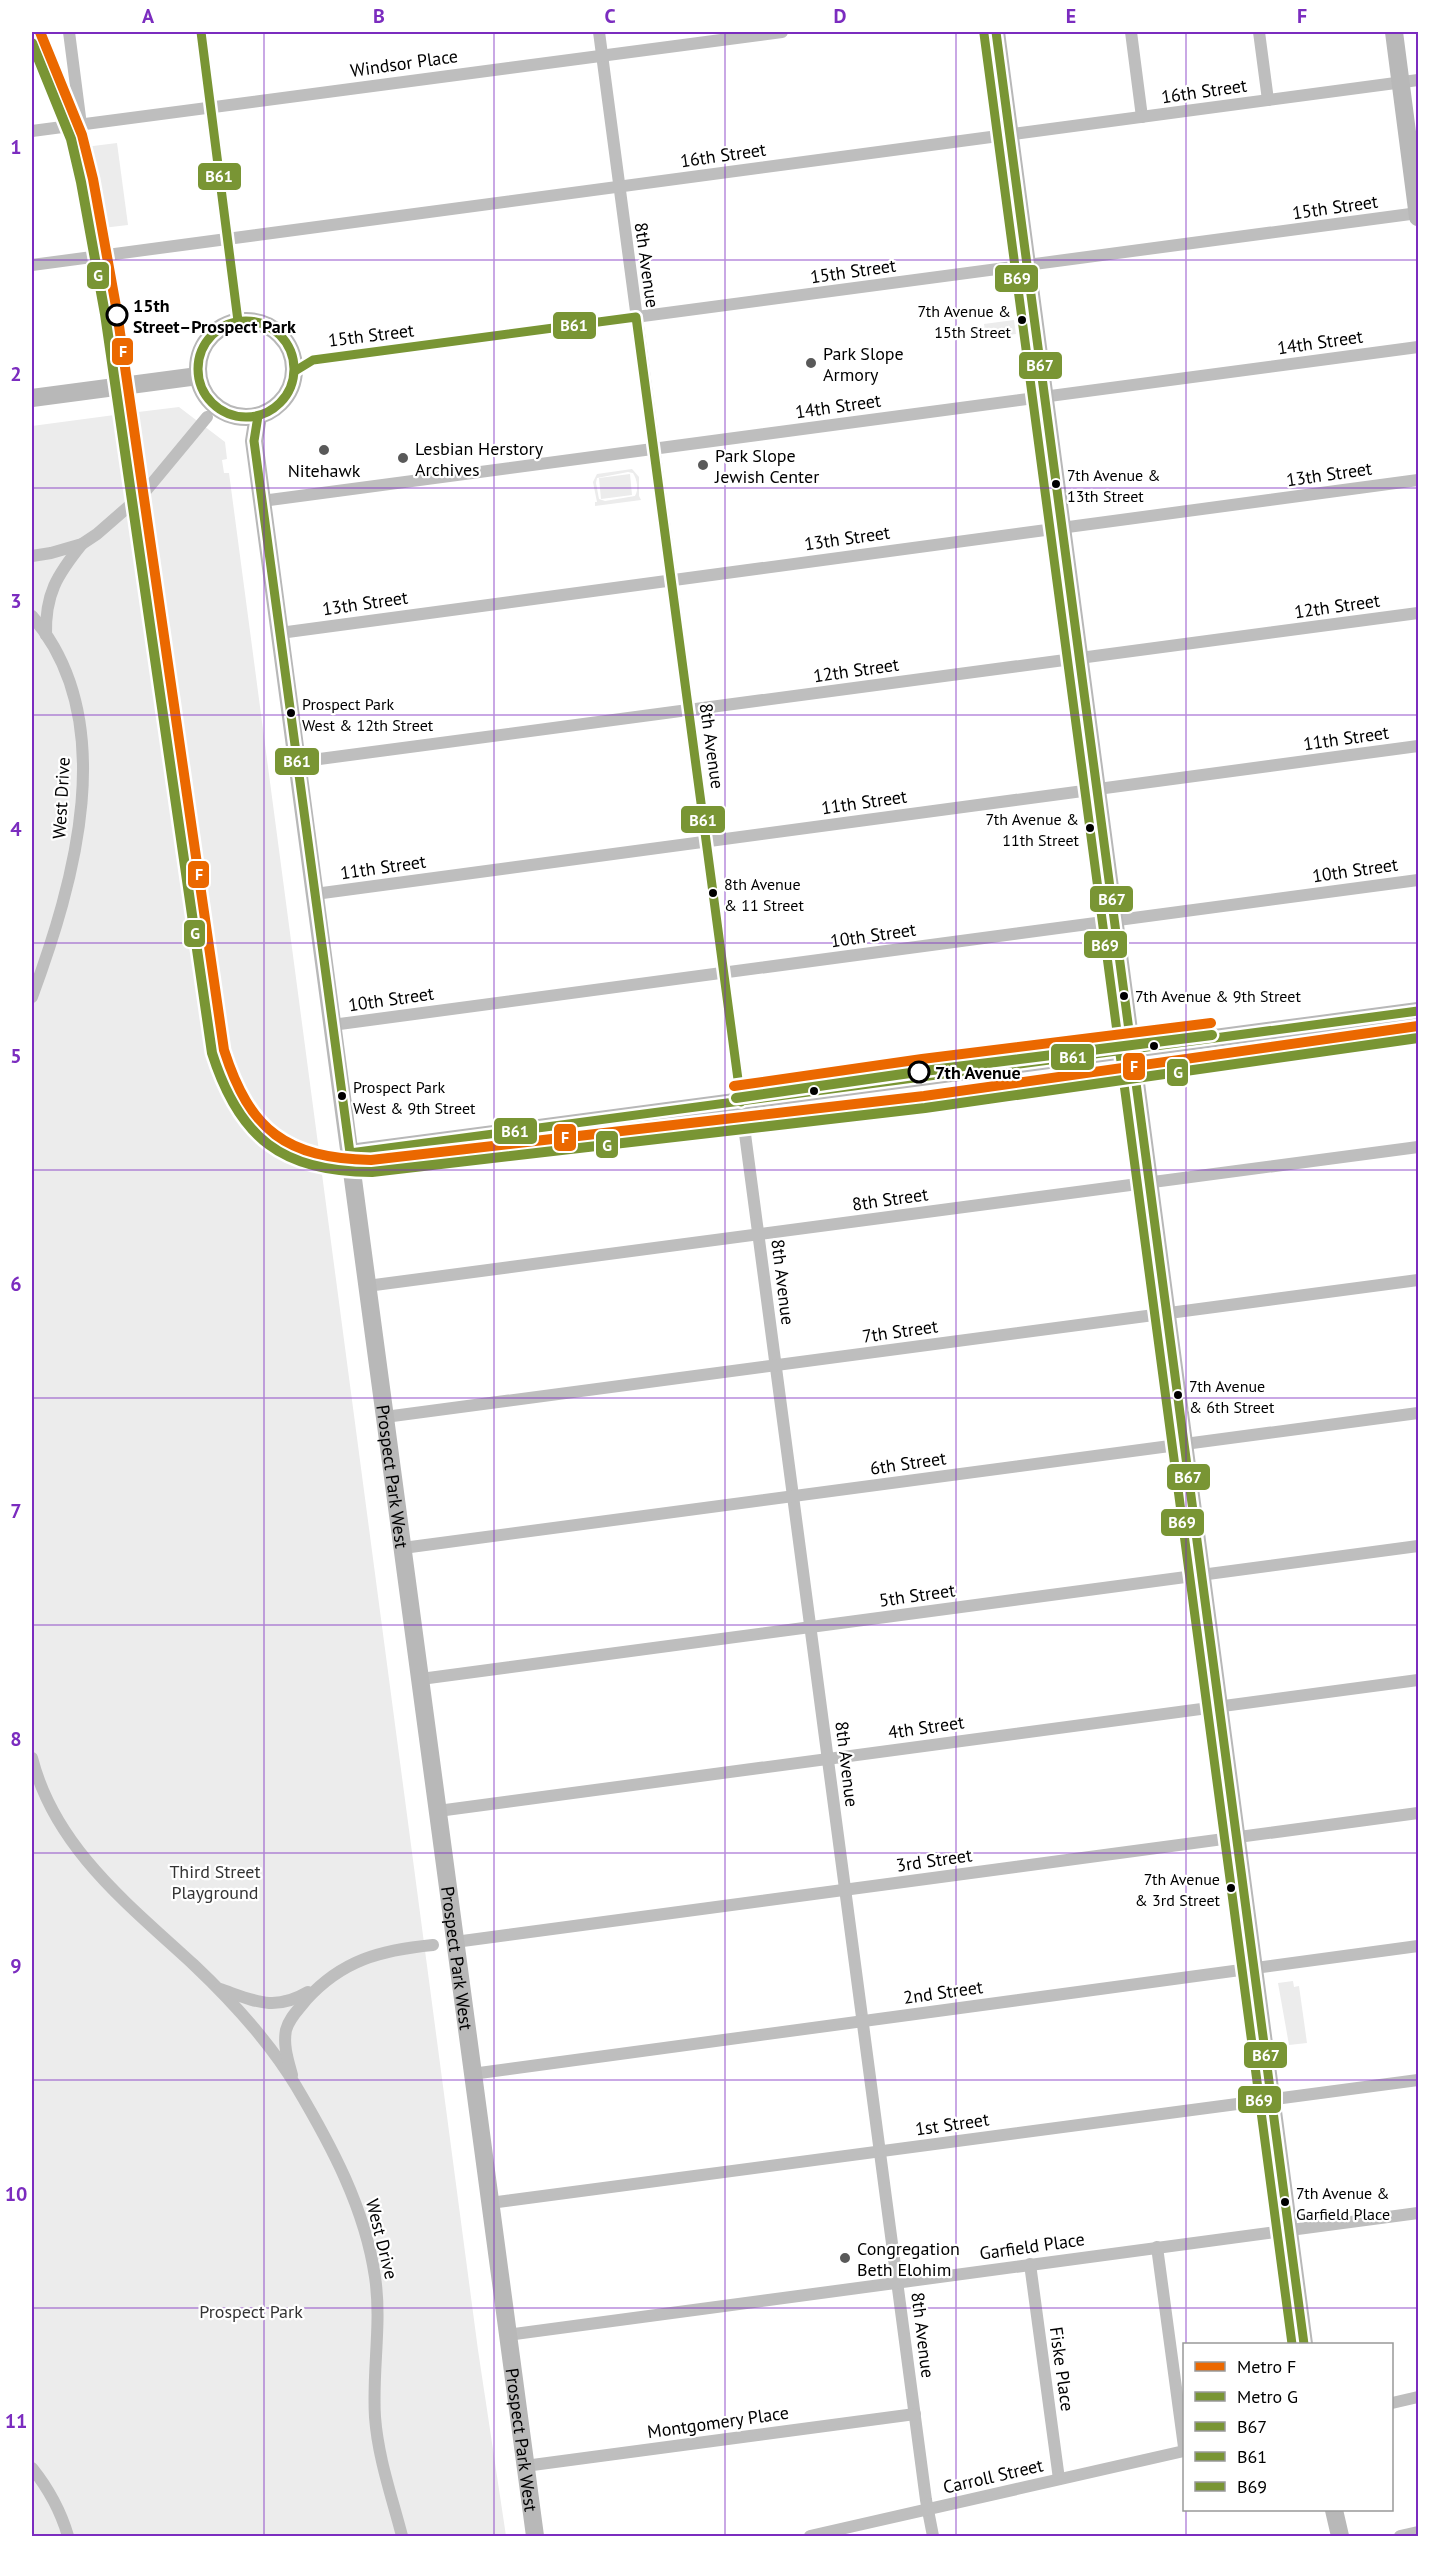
<svg xmlns="http://www.w3.org/2000/svg" width="1450" height="2568" viewBox="0 0 1450 2568" font-family="'PT Sans',sans-serif">
	<rect width="100%" height="100%" fill="#fff"/>
	<g fill="#ececec" fill-rule="evenodd">
		<path d="M 117,143 L 128,225 L 94,229 L 85,147 Z"/>
		<path d="M 1014,320 L 1016,334 L 986,338 L 984,324 Z"/>
		<path d="M 179,407 L 225,442 L 227,459 L 222,460 L 224,473 L 229,473 L 478,2350 L 506,2536 L 32,2536 L 32,426 L 122,414 L 123,418 L 131,417 L 130,413 Z"/>
		<path d="M 632,469 L 639,477 L 639,496 L 641,500 L 595,506 L 595,502 L 597,502 L 593,482 L 597,474 ZM 628,472 L 633,473 C 637,479 639,490 635,496 L 605,501 L 599,499 L 596,483 L 597,478 Z"/>
		<path d="M 630,474 L 632,495 L 601,499 L 599,478 Z"/>
		<path d="M 1293,1981 L 1294,1987 L 1299,1986 L 1307,2043 L 1289,2045 L 1278,1983 Z"/>
	</g>
	<g fill="none" stroke-linecap="round" stroke-linejoin="round">
		<g stroke="#bebebe" stroke-width="12">
			<path d="M 69,32 L 81,125"/>
			<path d="M 201,32 L 238,321"/>
			<path d="M 599,32 L 926,2500 L 933,2536"/>
			<path d="M 1131,32 L 1142,117"/>
			<path d="M 1259,32 L 1268,100"/>
			<path d="M 32,131 L 782,32"/>
			<path d="M 32,265 L 1418,80"/>
			<path d="M 295,371 L 313,360 L 1418,213"/>
			<path d="M 262,501 L 1418,347"/>
			<path d="M 32,556 L 51,553 L 82,544 L 97,534 L 144,493 L 207,417"/>
			<path d="M 32,616 C 122,720 74,883 32,997"/>
			<path d="M 280,633 L 1418,480"/>
			<path d="M 46,635 C 45,594 57,575 82,544"/>
			<path d="M 297,762 L 1418,613"/>
			<path d="M 315,894 L 1418,746"/>
			<path d="M 332,1025 L 1418,880"/>
			<path d="M 367,1286 L 1418,1147"/>
			<path d="M 385,1417 L 1418,1280"/>
			<path d="M 403,1548 L 1418,1413"/>
			<path d="M 421,1679 L 1418,1546"/>
			<path d="M 32,1758 C 55,1848 129,1905 194,1965 C 232,2001 269,2041 296,2086 C 331,2145 365,2208 375,2277 C 382,2323 372,2371 375,2417 C 378,2458 392,2497 402,2536"/>
			<path d="M 438,1811 L 1418,1680"/>
			<path d="M 455,1942 L 1418,1813"/>
			<path d="M 220,1989 C 255,2001 274,2012 308,1992"/>
			<path d="M 472,2074 L 1418,1946"/>
			<path d="M 292,2075 C 288,2060 283,2046 286,2030 C 289,2018 299,2009 306,2000 C 342,1960 381,1950 433,1945"/>
			<path d="M 490,2203 L 1418,2080"/>
			<path d="M 1157,2247 L 1184,2447"/>
			<path d="M 1030,2264 L 1059,2479"/>
			<path d="M 507,2335 L 1418,2213"/>
			<path d="M 1392,2403 L 1418,2397"/>
			<path d="M 525,2466 L 915,2414"/>
			<path d="M 32,2468 C 48,2488 61,2512 68,2536"/>
			<path d="M 810,2536 L 1184,2451"/>
			<path d="M 1400,2536 L 1418,2532"/>
		</g>
		<g stroke="#b8b8b8" stroke-width="18">
			<path d="M 996,32 L 1304,2344"/>
			<path d="M 1394,32 L 1418,217"/>
			<circle cx="246" cy="369" r="48"/>
			<path d="M 32,398 L 198,376"/>
			<path id="s1" d="M 258,416 L 254,441 L 535,2536"/>
			<path d="M 350,1153 L 1418,1011"/>
			<path d="M 1334,2510 L 1340,2536"/>
		</g>
		<g stroke="#fff" stroke-width="14">
			<path id="bus-1" d="M 996,32 L 1304,2344"/>
		</g>
		<g stroke="#fff" stroke-width="14">
			<g id="bus-2">
				<path d="M 201,32 L 238,321"/>
				<circle cx="246" cy="369" r="48"/>
				<path d="M 295,371 L 313,360 L 636,317 L 741,1102"/>
				<path d="M 258,416 L 254,441 L 350,1153 L 1418,1011"/>
			</g>
		</g>
		<g stroke="#fff" stroke-width="14">
			<path id="bus-3" d="M 984,34 L 1292,2344"/>
		</g>
		<use href="#bus-1" stroke="#799534" stroke-width="9"/>
		<use href="#bus-2" stroke="#799534" stroke-width="9"/>
		<use href="#bus-3" stroke="#799534" stroke-width="9"/>
		<g stroke="#fff" stroke-width="15">
			<g id="metro-1">
				<path d="M 40,32 L 82,135 L 93,179 L 117,312 L 224,1050 C 250,1131 286,1158 371,1160 L 924,1096 L 1418,1026"/>
				<path d="M 734,1086 L 922,1059 L 1211,1023"/>
			</g>
		</g>
		<g stroke="#fff" stroke-width="15">
			<g id="metro-2">
				<path d="M 32,43 L 71,139 L 81,182 L 105,314 L 212,1053 C 239,1138 282,1172 372,1172 L 925,1108 L 1418,1038"/>
				<path d="M 736,1098 L 924,1071 L 1212,1035"/>
			</g>
		</g>
		<use href="#metro-1" stroke="#eb6800" stroke-width="10"/>
		<use href="#metro-2" stroke="#799534" stroke-width="10"/>
	</g>
	<path fill="none" stroke="#7b2cbf" stroke-width="1.5" stroke-opacity="0.55" d="M 264,32 L 264,2536M 494,32 L 494,2536M 725,32 L 725,2536M 956,32 L 956,2536M 1186,32 L 1186,2344M 32,260 L 1418,260M 32,488 L 1418,488M 32,715 L 1418,715M 32,943 L 1418,943M 32,1170 L 1418,1170M 32,1398 L 1418,1398M 32,1625 L 1418,1625M 32,1853 L 1418,1853M 32,2080 L 1418,2080M 32,2308 L 1418,2308M 1186,2510 L 1186,2536"/>
	<g fill="#fff" stroke="#000" stroke-width="3">
		<circle cx="117" cy="315" r="10"/>
		<circle cx="919" cy="1072" r="10"/>
	</g>
	<g fill="#000" stroke="#fff" stroke-width="2">
		<circle cx="1022" cy="320" r="5"/>
		<circle cx="1056" cy="484" r="5"/>
		<circle cx="291" cy="713" r="5"/>
		<circle cx="1090" cy="828" r="5"/>
		<circle cx="713" cy="893" r="5"/>
		<circle cx="1124" cy="996" r="5"/>
		<circle cx="1154" cy="1046" r="5"/>
		<circle cx="814" cy="1091" r="5"/>
		<circle cx="342" cy="1096" r="5"/>
		<circle cx="1178" cy="1395" r="5"/>
		<circle cx="1231" cy="1888" r="5"/>
		<circle cx="1285" cy="2202" r="5"/>
	</g>
	<g fill="#595959" stroke="#fff" stroke-width="2">
		<circle cx="811" cy="363" r="6"/>
		<circle cx="324" cy="450" r="6"/>
		<circle cx="403" cy="458" r="6"/>
		<circle cx="703" cy="465" r="6"/>
		<circle cx="845" cy="2258" r="6"/>
	</g>
	<g text-anchor="middle" dominant-baseline="central" stroke-width="4.5" stroke-linejoin="round" paint-order="stroke">
		<g font-size="16" fill="#000" stroke="#fff" text-anchor="start">
			<text x="1011" y="311" text-anchor="end">7th Avenue &amp;<tspan x="1011" dy="21">15th Street</tspan></text>
			<text x="1067" y="475">7th Avenue &amp;<tspan x="1067" dy="21">13th Street</tspan></text>
			<text x="302" y="704">Prospect Park<tspan x="302" dy="21">West &amp; 12th Street</tspan></text>
			<text x="1079" y="819" text-anchor="end">7th Avenue &amp;<tspan x="1079" dy="21">11th Street</tspan></text>
			<text x="724" y="884">8th Avenue<tspan x="724" dy="21">&amp; 11 Street</tspan></text>
			<text x="1135" y="996">7th Avenue &amp; 9th Street</text>
			<text x="353" y="1087">Prospect Park<tspan x="353" dy="21">West &amp; 9th Street</tspan></text>
			<text x="1189" y="1386">7th Avenue<tspan x="1189" dy="21">&amp; 6th Street</tspan></text>
			<text x="1220" y="1879" text-anchor="end">7th Avenue<tspan x="1220" dy="21">&amp; 3rd Street</tspan></text>
			<text x="1296" y="2193">7th Avenue &amp;<tspan x="1296" dy="21">Garfield Place</tspan></text>
		</g>
		<g font-size="18" fill="#000" stroke="#fff">
			<text transform="translate(404 63) rotate(-8)">Windsor Place</text>
			<text transform="translate(1204 91) rotate(-8)">16th Street</text>
			<text transform="translate(723 155) rotate(-8)">16th Street</text>
			<text transform="translate(1335 207) rotate(-8)">15th Street</text>
			<text transform="translate(647 265) rotate(82)">8th Avenue</text>
			<text transform="translate(853 271) rotate(-8)">15th Street</text>
			<text transform="translate(371 335) rotate(-7)">15th Street</text>
			<text transform="translate(1320 342) rotate(-8)">14th Street</text>
			<text transform="translate(838 406) rotate(-8)">14th Street</text>
			<text transform="translate(1329 474) rotate(-8)">13th Street</text>
			<text transform="translate(847 538) rotate(-8)">13th Street</text>
			<text transform="translate(365 603) rotate(-8)">13th Street</text>
			<text transform="translate(1337 606) rotate(-8)">12th Street</text>
			<text transform="translate(856 670) rotate(-8)">12th Street</text>
			<text transform="translate(1346 738) rotate(-8)">11th Street</text>
			<text transform="translate(712 746) rotate(82)">8th Avenue</text>
			<text transform="translate(61 798) rotate(-87)">West Drive</text>
			<text transform="translate(864 802) rotate(-8)">11th Street</text>
			<text transform="translate(383 867) rotate(-8)">11th Street</text>
			<text transform="translate(1355 870) rotate(-8)">10th Street</text>
			<text transform="translate(873 935) rotate(-8)">10th Street</text>
			<text transform="translate(391 999) rotate(-8)">10th Street</text>
			<text transform="translate(890 1199) rotate(-8)">8th Street</text>
			<text transform="translate(783 1282) rotate(83)">8th Avenue</text>
			<text transform="translate(900 1331) rotate(-8)">7th Street</text>
			<text transform="translate(908 1463) rotate(-8)">6th Street</text>
			<text stroke="none"><textPath href="#s1" startOffset="1070">Prospect Park West</textPath></text>
			<text transform="translate(917 1595) rotate(-8)">5th Street</text>
			<text transform="translate(926 1727) rotate(-8)">4th Street</text>
			<text transform="translate(847 1764) rotate(83)">8th Avenue</text>
			<text transform="translate(934 1860) rotate(-8)">3rd Street</text>
			<text stroke="none"><textPath href="#s1" startOffset="1556">Prospect Park West</textPath></text>
			<text transform="translate(943 1992) rotate(-8)">2nd Street</text>
			<text transform="translate(952 2124) rotate(-8)">1st Street</text>
			<text transform="translate(382 2239) rotate(76)">West Drive</text>
			<text transform="translate(1032 2246) rotate(-8)">Garfield Place</text>
			<text transform="translate(923 2335) rotate(83)">8th Avenue</text>
			<text transform="translate(1062 2369) rotate(82)">Fiske Place</text>
			<text transform="translate(718 2422) rotate(-8)">Montgomery Place</text>
			<text stroke="none"><textPath href="#s1" startOffset="2042">Prospect Park West</textPath></text>
			<text transform="translate(993 2476) rotate(-13)">Carroll Street</text>
		</g>
		<g font-size="18" font-weight="bold" fill="#000" stroke="#fff" text-anchor="start">
			<text x="133" y="305">15th<tspan x="133" dy="21">Street–Prospect Park</tspan></text>
			<text x="935" y="1072">7th Avenue</text>
		</g>
		<g font-size="18" fill="#000" stroke="#fff" text-anchor="start">
			<text x="823" y="353">Park Slope<tspan x="823" dy="21">Armory</tspan></text>
			<text x="415" y="448">Lesbian Herstory<tspan x="415" dy="21">Archives</tspan></text>
			<text x="715" y="455">Park Slope<tspan x="715" dy="21">Jewish Center</tspan></text>
			<text x="324" y="470" text-anchor="middle">Nitehawk</text>
			<text x="857" y="2248">Congregation<tspan x="857" dy="21">Beth Elohim</tspan></text>
		</g>
		<g font-size="18" fill="#333" stroke="#fff">
			<text x="215" y="1871">Third Street<tspan x="215" dy="21">Playground</tspan></text>
			<text x="251" y="2311">Prospect Park</text>
		</g>
	</g>
	<g stroke="#fff" stroke-width="2">
		<rect x="197" y="162" width="45" height="29" rx="6" fill="#799534"/>
		<rect x="86" y="261" width="24" height="29" rx="6" fill="#799534"/>
		<rect x="994" y="264" width="45" height="29" rx="6" fill="#799534"/>
		<rect x="552" y="311" width="45" height="29" rx="6" fill="#799534"/>
		<rect x="111" y="337" width="23" height="29" rx="6" fill="#eb6800"/>
		<rect x="1018" y="351" width="45" height="29" rx="6" fill="#799534"/>
		<rect x="274" y="747" width="46" height="29" rx="6" fill="#799534"/>
		<rect x="680" y="805" width="46" height="29" rx="6" fill="#799534"/>
		<rect x="187" y="860" width="23" height="29" rx="6" fill="#eb6800"/>
		<rect x="1089" y="885" width="45" height="28" rx="6" fill="#799534"/>
		<rect x="183" y="919" width="23" height="29" rx="6" fill="#799534"/>
		<rect x="1083" y="930" width="45" height="29" rx="6" fill="#799534"/>
		<rect x="1050" y="1043" width="45" height="28" rx="6" fill="#799534"/>
		<rect x="1122" y="1052" width="24" height="29" rx="6" fill="#eb6800"/>
		<rect x="1166" y="1058" width="23" height="29" rx="6" fill="#799534"/>
		<rect x="493" y="1117" width="45" height="28" rx="6" fill="#799534"/>
		<rect x="553" y="1123" width="24" height="29" rx="6" fill="#eb6800"/>
		<rect x="595" y="1130" width="24" height="29" rx="6" fill="#799534"/>
		<rect x="1166" y="1463" width="45" height="28" rx="6" fill="#799534"/>
		<rect x="1160" y="1508" width="45" height="29" rx="6" fill="#799534"/>
		<rect x="1243" y="2041" width="45" height="28" rx="6" fill="#799534"/>
		<rect x="1237" y="2085" width="45" height="29" rx="6" fill="#799534"/>
	</g>
	<g font-size="16" text-anchor="middle" font-weight="bold" fill="#fff">
		<text x="219" y="182">B61</text>
		<text x="98" y="281">G</text>
		<text x="1017" y="284">B69</text>
		<text x="574" y="331">B61</text>
		<text x="123" y="357">F</text>
		<text x="1040" y="371">B67</text>
		<text x="297" y="767">B61</text>
		<text x="703" y="826">B61</text>
		<text x="199" y="880">F</text>
		<text x="1112" y="905">B67</text>
		<text x="195" y="939">G</text>
		<text x="1105" y="951">B69</text>
		<text x="1073" y="1063">B61</text>
		<text x="1134" y="1072">F</text>
		<text x="1178" y="1078">G</text>
		<text x="515" y="1137">B61</text>
		<text x="565" y="1143">F</text>
		<text x="607" y="1151">G</text>
		<text x="1188" y="1483">B67</text>
		<text x="1182" y="1528">B69</text>
		<text x="1266" y="2061">B67</text>
		<text x="1259" y="2106">B69</text>
	</g>
	<rect width="1450" height="2568" fill="none" stroke="#ffffff" stroke-width="66"/>
	<rect x="1183" y="2343" width="210" height="168" fill="#ffffff" stroke="#999999" stroke-width="1.5"/>
	<rect x="1195" y="2362" width="30" height="9" fill="#eb6800" stroke="#999999" stroke-width="1.5"/>
	<text x="1237" y="2373" font-size="18" fill="#000000">Metro F</text>
	<rect x="1195" y="2392" width="30" height="9" fill="#799534" stroke="#999999" stroke-width="1.5"/>
	<text x="1237" y="2403" font-size="18" fill="#000000">Metro G</text>
	<rect x="1195" y="2422" width="30" height="9" fill="#799534" stroke="#999999" stroke-width="1.5"/>
	<text x="1237" y="2433" font-size="18" fill="#000000">B67</text>
	<rect x="1195" y="2452" width="30" height="9" fill="#799534" stroke="#999999" stroke-width="1.5"/>
	<text x="1237" y="2463" font-size="18" fill="#000000">B61</text>
	<rect x="1195" y="2482" width="30" height="9" fill="#799534" stroke="#999999" stroke-width="1.5"/>
	<text x="1237" y="2493" font-size="18" fill="#000000">B69</text>
	<rect x="33" y="33" width="1384" height="2502" fill="none" stroke="#7b2cbf" stroke-width="2"/>
	<g font-size="20" text-anchor="middle" font-weight="bold" fill="#7b2cbf">
		<text x="148" y="23">A</text>
		<text x="379" y="23">B</text>
		<text x="610" y="23">C</text>
		<text x="840" y="23">D</text>
		<text x="1071" y="23">E</text>
		<text x="1302" y="23">F</text>
		<text x="16" y="154">1</text>
		<text x="16" y="381">2</text>
		<text x="16" y="608">3</text>
		<text x="16" y="836">4</text>
		<text x="16" y="1063">5</text>
		<text x="16" y="1291">6</text>
		<text x="16" y="1518">7</text>
		<text x="16" y="1746">8</text>
		<text x="16" y="1973">9</text>
		<text x="16" y="2201">10</text>
		<text x="16" y="2428">11</text>
	</g>
</svg>
